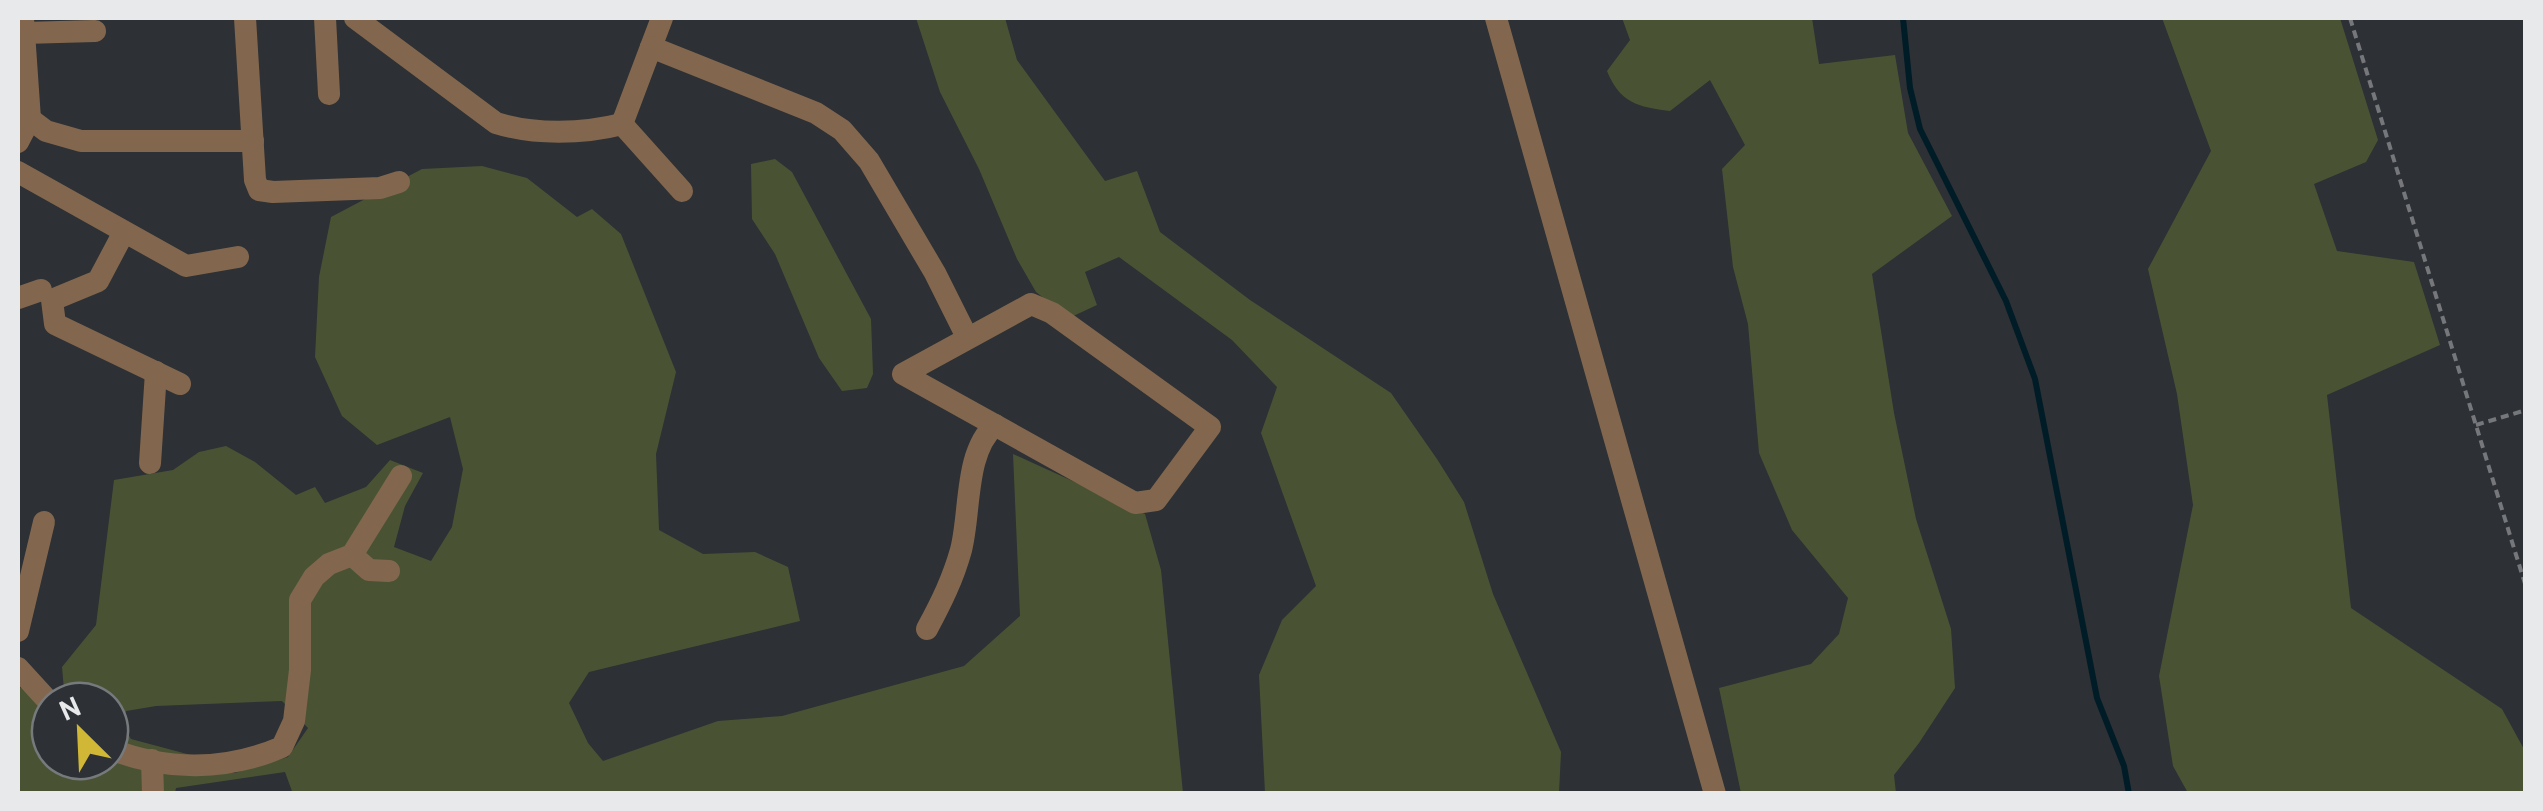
<svg xmlns="http://www.w3.org/2000/svg" width="2543" height="811" viewBox="0 0 2543 811" font-family="Overpass,sans-serif">
	<rect width="100%" height="100%" fill="#2d3034"/>
	<g fill="#495334">
		<path d="M 916,18 L 1005,18 L 1017,60 L 1105,181 L 1137,171 L 1160,232 L 1250,300 L 1391,393 L 1437,459 L 1464,502 L 1493,594 L 1561,752 L 1559,793 L 1265,793 L 1259,675 L 1282,620 L 1316,586 L 1261,433 L 1277,387 L 1232,340 L 1119,257 L 1085,272 L 1097,305 L 1069,318 L 1036,292 L 1017,259 L 979,169 L 940,92 Z"/>
		<path d="M 1622,18 L 1812,18 L 1819,64 L 1895,55 L 1908,133 L 1952,216 L 1872,274 L 1894,413 L 1916,519 L 1951,629 L 1955,688 L 1919,743 L 1894,775 L 1896,793 L 1741,793 L 1719,688 L 1811,664 L 1839,634 L 1848,598 L 1792,530 L 1759,453 L 1748,324 L 1733,267 L 1722,169 L 1745,145 L 1710,80 L 1670,111 C 1638,107 1620,103 1607,71 L 1630,40 Z"/>
		<path d="M 2162,18 L 2340,18 L 2378,140 L 2366,162 L 2314,184 L 2337,251 L 2414,262 L 2440,345 L 2327,395 L 2351,608 L 2502,709 L 2525,751 L 2525,793 L 2188,793 L 2173,766 L 2159,676 L 2193,505 L 2177,394 L 2148,269 L 2211,151 Z"/>
		<path d="M 775,159 L 792,172 L 871,319 L 873,374 L 867,388 L 842,391 L 819,358 L 775,254 L 752,219 L 751,164 Z"/>
		<path d="M 482,166 L 527,178 L 577,217 L 592,209 L 621,234 L 676,372 L 656,454 L 659,530 L 703,554 L 755,552 L 788,567 L 800,621 L 589,672 L 569,703 L 588,743 L 603,761 L 718,721 L 782,716 L 964,666 L 1020,616 L 1013,454 L 1145,514 L 1161,570 L 1183,793 L 293,794 L 285,772 L 176,788 L 175,793 L 160,793 L 159,769 L 235,773 L 288,757 L 308,728 L 282,701 L 156,706 L 126,711 L 122,724 L 131,739 L 202,758 L 134,750 L 110,741 L 110,701 L 65,701 L 62,667 L 96,625 L 114,480 L 173,470 L 199,452 L 226,446 L 255,462 L 296,495 L 315,487 L 325,503 L 366,487 L 390,460 L 423,473 L 405,506 L 394,547 L 431,561 L 452,527 L 463,469 L 450,417 L 377,445 L 342,416 L 315,357 L 319,277 L 331,217 L 422,169 Z"/>
		<path d="M 18,687 L 25,689 L 50,714 L 50,761 L 110,759 L 144,768 L 145,793 L 18,793 Z"/>
	</g>
	<g fill="none" stroke-linecap="round" stroke-linejoin="round">
		<path stroke="#001c27" stroke-width="6" d="M 1903,18 L 1910,88 L 1920,129 L 2006,301 L 2035,379 L 2097,698 L 2124,766 L 2129,794"/>
		<g stroke="#75777b" stroke-width="4" stroke-dasharray="8 5" stroke-linecap="butt">
			<path d="M 2350,18 L 2526,587"/>
			<path d="M 2476,425 L 2526,410"/>
		</g>
		<g stroke="#82674e" stroke-width="22">
			<path d="M 245,18 L 255,180 L 259,190 L 273,192 L 380,188 L 399,182"/>
			<path d="M 325,18 L 329,94"/>
			<path d="M 355,18 L 496,123 C 534,135 583,134 622,124 L 682,191"/>
			<path d="M 662,18 L 651,47 L 816,113 L 842,130 L 869,161 L 935,273 L 967,337"/>
			<path d="M 1496,18 L 1715,794"/>
			<path d="M 24,33 L 95,31"/>
			<path d="M 30,119 L 46,131 L 81,141 L 253,141"/>
			<path d="M 622,124 L 651,47"/>
			<path d="M 18,142 L 30,119 L 23,18"/>
			<path d="M 18,172 L 186,266 L 238,257"/>
			<path d="M 124,232 L 98,281 L 52,300 L 55,324 L 180,384"/>
			<path d="M 18,298 L 41,290"/>
			<path d="M 1031,304 L 1052,313 L 1210,427 L 1156,500 L 1135,503 L 903,374 Z"/>
			<path d="M 150,463 L 156,372"/>
			<path d="M 352,555 L 369,570 L 389,571"/>
			<path d="M 927,629 C 941,603 953,579 961,550 C 971,511 964,453 995,425"/>
			<path d="M 18,631 L 44,522"/>
			<path d="M 18,668 L 50,703"/>
			<path d="M 110,749 C 167,771 226,771 282,747 L 294,721 L 300,670 L 300,600 L 314,577 L 329,564 L 352,555 L 401,476"/>
			<path d="M 152,760 L 153,794"/>
		</g>
	</g>
	<rect width="2543" height="811" fill="none" stroke="#e7e9eb" stroke-width="40"/>
	<g transform="translate(80 731) rotate(336)"><circle r="48" fill="#2d3034" stroke="#777a7d" stroke-width="2.5"/>
	<path d="M0-8L18 38L0 25L-18 38Z" fill="#d1b736"/>
	<text y="-15" font-size="28" font-weight="bold" text-anchor="middle" fill="#e7e9eb">N</text>
	</g>
</svg>
